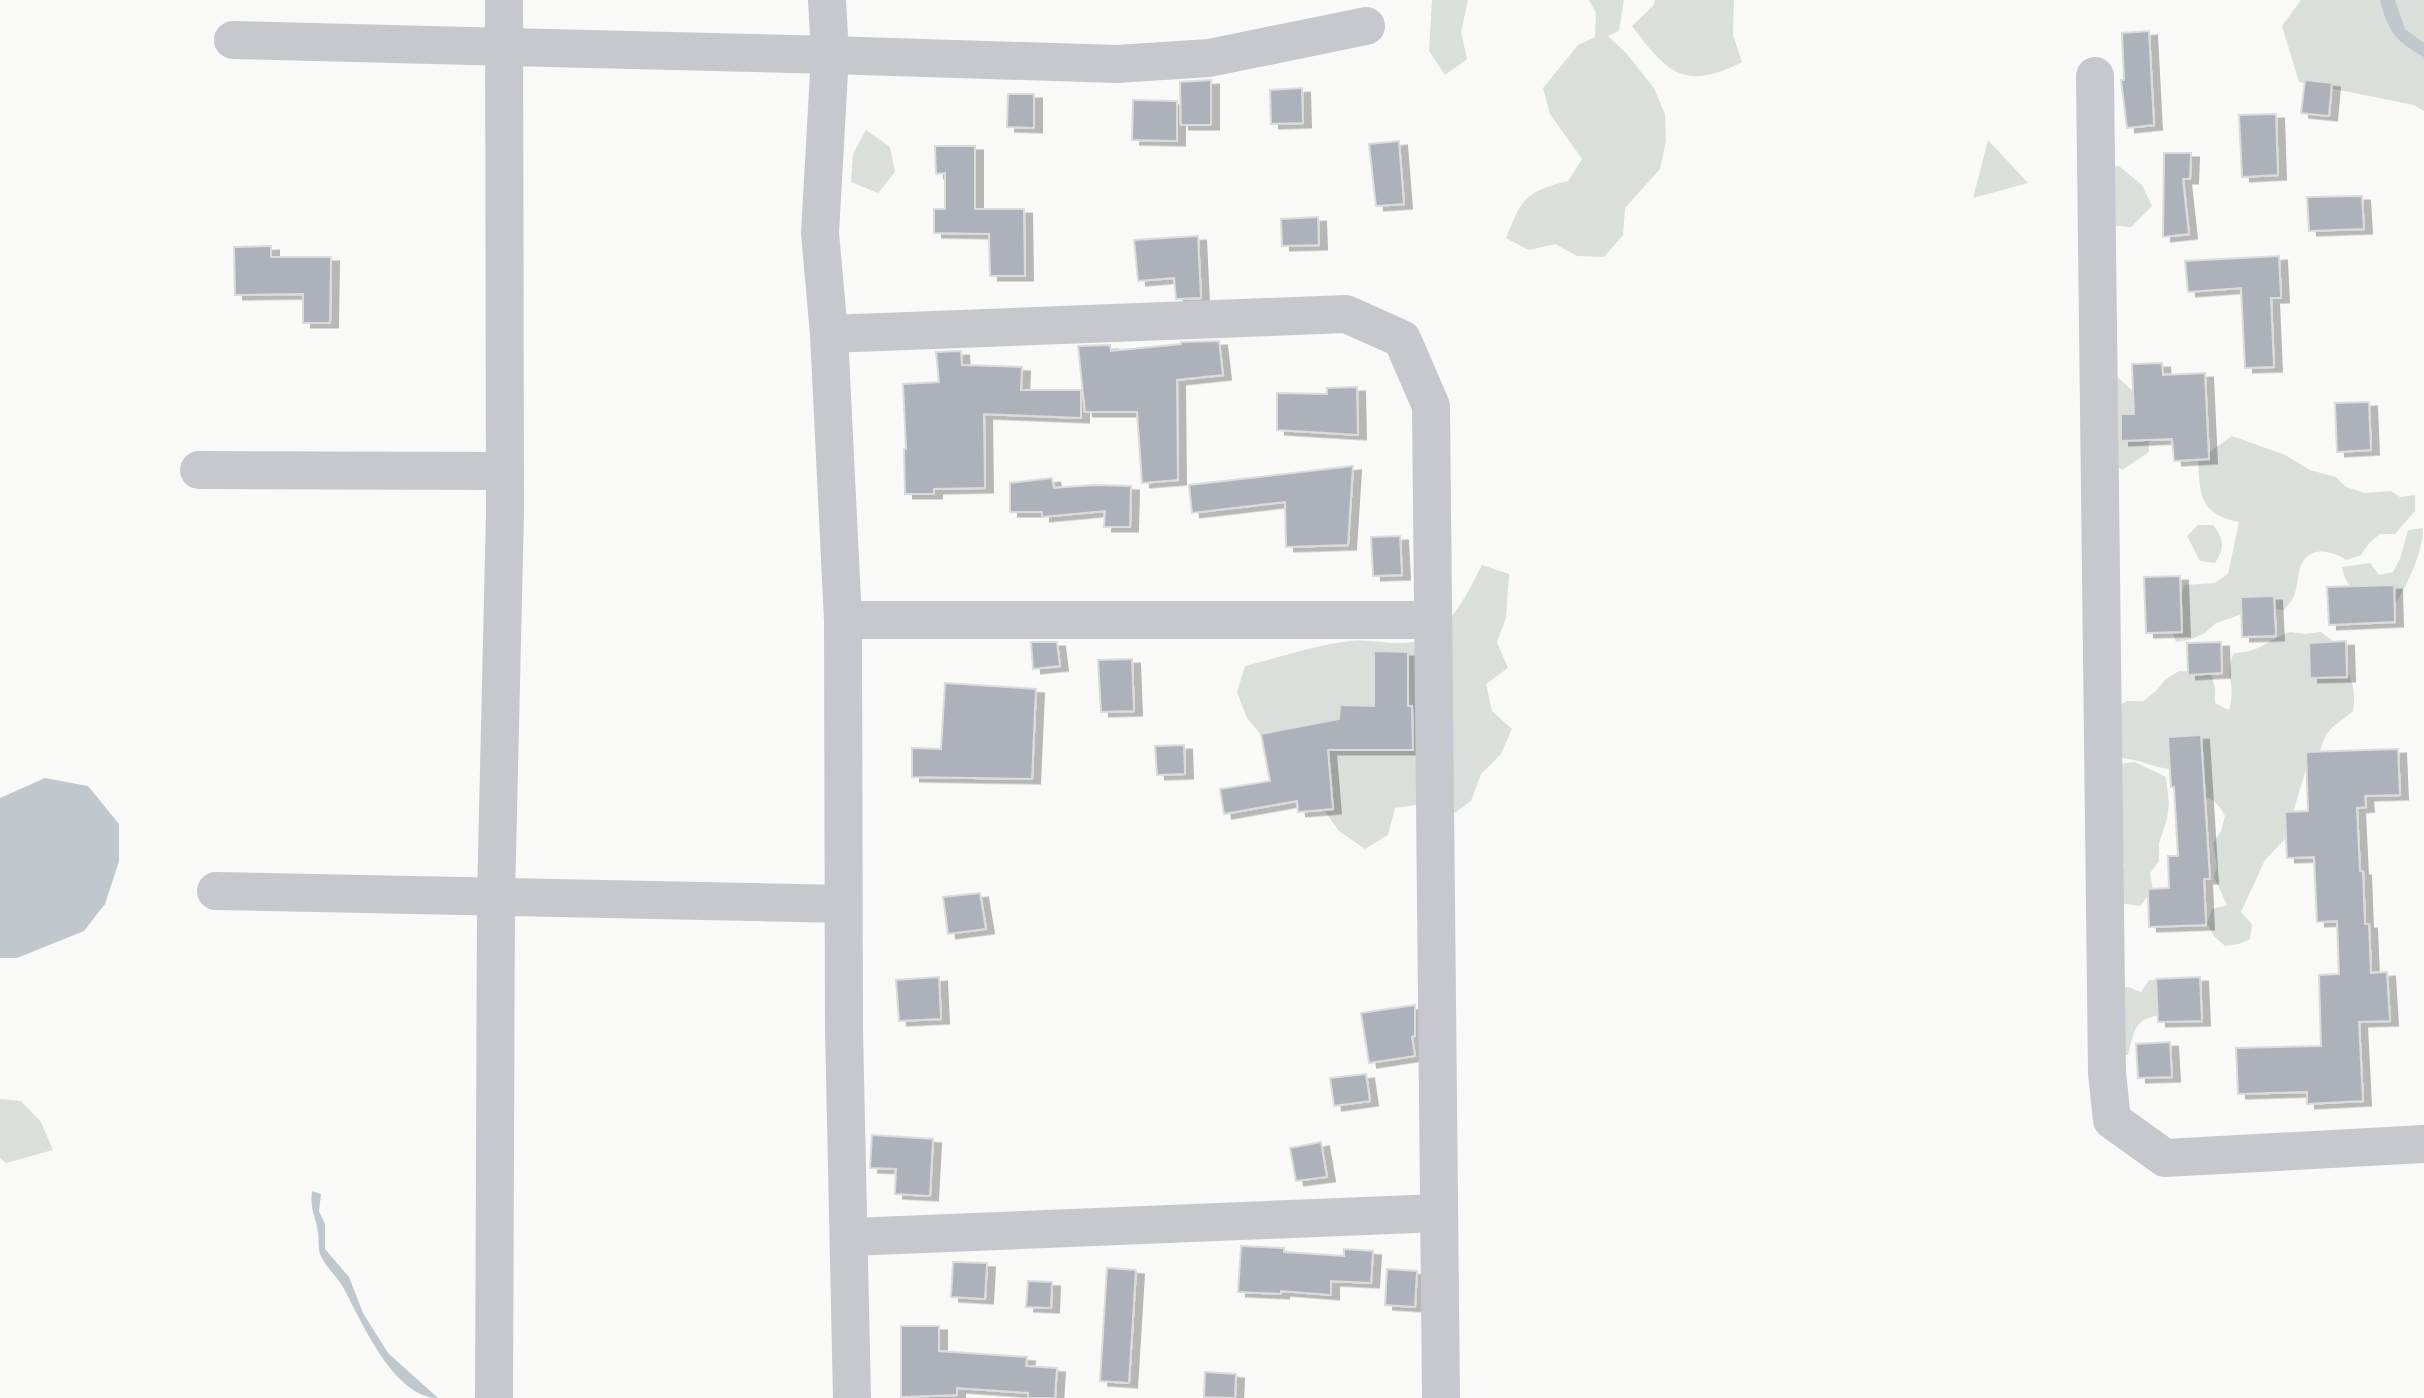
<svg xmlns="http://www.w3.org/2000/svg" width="2424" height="1398" viewBox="0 0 2424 1398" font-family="'Fira Sans',sans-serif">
	<defs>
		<filter id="shadow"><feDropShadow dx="8" dy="4.5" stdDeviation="0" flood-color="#0004"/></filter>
	</defs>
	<rect width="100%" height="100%" fill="#f9faf8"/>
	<g fill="#dae0d9">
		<path d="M 1432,0 L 1468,0 L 1461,32 L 1467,59 L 1445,75 L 1429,51 Z"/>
		<path d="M 1589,0 L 1624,0 L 1619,31 L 1608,36 L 1626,53 L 1654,88 L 1665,114 L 1666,141 L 1660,169 L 1625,208 L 1623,235 L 1604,257 L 1577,256 L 1555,244 L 1529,250 L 1506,238 C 1522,198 1525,192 1568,181 L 1582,159 L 1550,114 L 1543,88 L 1578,45 L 1595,37 L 1596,13 Z"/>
		<path d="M 1655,0 L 1734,0 L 1733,35 L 1742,62 C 1685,91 1668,74 1632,26 L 1653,6 Z"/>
		<path d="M 2301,0 L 2424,0 L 2424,111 L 2414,105 L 2299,82 L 2282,26 Z"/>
		<path d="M 866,130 L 890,147 L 895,172 L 878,193 L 851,182 L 853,154 Z"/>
		<path d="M 1988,140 L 2028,183 L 1973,198 Z"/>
		<path d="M 2119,166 L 2142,185 L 2152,206 L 2131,227 L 2101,225 L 2089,170 Z"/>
		<path d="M 2117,377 L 2140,397 L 2148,427 L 2149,452 L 2122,470 L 2097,451 L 2080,424 L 2096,398 Z"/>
		<path d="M 2232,436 L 2285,455 L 2310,470 L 2336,477 L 2346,487 L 2365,493 L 2391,491 L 2400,497 L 2415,495 L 2415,511 L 2395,534 L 2380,534 L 2369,543 L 2361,555 L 2347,560 C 2330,550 2308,545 2300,568 C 2297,577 2298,587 2294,596 C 2292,601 2287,606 2284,610 L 2260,608 L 2216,623 L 2205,633 L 2192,639 L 2176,642 L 2171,629 L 2184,585 L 2215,583 L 2228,574 L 2239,522 C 2199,514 2200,495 2198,460 Z"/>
		<path d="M 2198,525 L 2213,525 C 2224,539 2225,548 2215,563 L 2200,561 L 2187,536 Z"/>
		<path d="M 2423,528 C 2424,552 2403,595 2388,614 C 2367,600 2346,592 2342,567 L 2370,563 L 2379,575 L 2393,572 L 2400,559 L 2408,530 Z"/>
		<path d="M 1482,565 L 1509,574 L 1506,618 L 1497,642 L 1508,668 L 1486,684 L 1492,711 L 1512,729 L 1501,754 L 1481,774 L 1471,801 L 1449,817 L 1423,804 L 1395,808 L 1388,835 L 1365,849 L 1339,831 L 1322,807 L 1247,718 L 1237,692 L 1245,666 C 1280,657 1315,645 1351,641 C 1369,639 1387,644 1405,643 C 1447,640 1465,597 1482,565 Z"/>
		<path d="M 2290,632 L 2305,634 L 2321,632 L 2333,641 C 2339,674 2359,671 2353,711 C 2332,729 2325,727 2319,757 L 2307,766 L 2285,839 L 2265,860 L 2241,912 L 2252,924 L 2250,939 L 2239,944 L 2225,946 L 2214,936 L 2207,923 L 2212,909 L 2227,905 L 2214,877 L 2217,867 L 2213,843 L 2221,831 L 2225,816 C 2217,800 2208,796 2190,792 L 2176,770 C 2156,769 2140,759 2120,758 L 2114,709 L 2127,701 L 2143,701 L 2156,691 L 2166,679 L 2179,671 L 2211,673 L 2215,688 L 2215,703 L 2229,710 C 2237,684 2223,675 2234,653 C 2263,652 2265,640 2290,632 Z"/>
		<path d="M 2135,762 L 2166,777 L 2169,804 L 2167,819 L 2159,843 L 2159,861 L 2150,873 L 2153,890 L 2140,906 L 2125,904 L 2113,894 L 2124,864 L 2109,831 L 2104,766 Z"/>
		<path d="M 2165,979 L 2162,1015 C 2133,1019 2135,1030 2128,1055 L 2113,1054 L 2114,990 L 2128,987 L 2141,992 L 2149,980 Z"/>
		<path d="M 0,1099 L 21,1101 L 41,1122 L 53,1150 L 6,1163 L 0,1158 Z"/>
	</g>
	<g fill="#c0c7cd">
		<path d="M 2380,0 L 2395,0 L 2405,29 L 2424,43 L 2424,57 C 2397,43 2387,30 2380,0 Z"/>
		<path d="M 45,778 L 88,786 L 119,824 L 119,861 L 105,904 L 84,931 L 17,958 L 0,958 L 0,798 Z"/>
		<path d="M 312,1191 L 321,1194 L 319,1211 L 325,1224 L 325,1249 L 349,1277 L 363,1313 L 388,1353 L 438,1398 C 394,1398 362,1322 344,1289 C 338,1277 325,1267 320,1254 C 318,1247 319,1239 318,1232 C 315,1213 310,1212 312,1191 Z"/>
	</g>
	<g fill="#acb1ba" stroke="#dbdcda" stroke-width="2" filter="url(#shadow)">
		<path d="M 2149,31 L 2154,125 L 2127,128 L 2121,80 L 2124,80 L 2122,33 Z"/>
		<path d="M 1211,80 L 1211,125 L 1181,125 L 1180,82 Z"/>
		<path d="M 2305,80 L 2332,83 L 2329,116 L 2301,113 Z"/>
		<path d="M 1302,88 L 1303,123 L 1271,124 L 1270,90 Z"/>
		<path d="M 1008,94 L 1034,94 L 1034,128 L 1007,127 Z"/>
		<path d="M 1133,100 L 1177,101 L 1177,141 L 1132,140 Z"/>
		<path d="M 2276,114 L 2278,175 L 2242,177 L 2239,115 Z"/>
		<path d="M 1399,141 L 1404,204 L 1376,206 L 1369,144 Z"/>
		<path d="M 935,146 L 975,146 L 975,209 L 1024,209 L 1025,276 L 990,276 L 989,234 L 934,233 L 934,209 L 945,209 L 945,173 L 936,174 Z"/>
		<path d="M 2164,153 L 2191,153 L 2190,179 L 2183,179 L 2189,234 L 2163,237 Z"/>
		<path d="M 2362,196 L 2364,229 L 2309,231 L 2307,197 Z"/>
		<path d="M 1318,217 L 1319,245 L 1282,246 L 1281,219 Z"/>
		<path d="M 1198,236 L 1201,298 L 1176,299 L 1174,278 L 1138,281 L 1134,240 Z"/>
		<path d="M 271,246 L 271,257 L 331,257 L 330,323 L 303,323 L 303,294 L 235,295 L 234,247 Z"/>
		<path d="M 2279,256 L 2281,298 L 2271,298 L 2274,367 L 2245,368 L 2241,288 L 2188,292 L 2185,261 Z"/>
		<path d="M 1219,341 L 1223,375 L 1177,380 L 1178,480 L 1142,483 L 1137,412 L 1085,412 L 1078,346 L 1110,345 L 1111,351 L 1181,344 L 1181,342 Z"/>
		<path d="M 961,351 L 962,365 L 1022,367 L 1021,390 L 1081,390 L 1081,418 L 984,414 L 985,488 L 934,489 L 934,494 L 905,494 L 904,449 L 906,449 L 903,384 L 939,382 L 936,352 Z"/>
		<path d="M 2162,363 L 2163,375 L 2205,373 L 2209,459 L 2174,461 L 2172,439 L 2121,441 L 2121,414 L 2134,414 L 2132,364 Z"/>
		<path d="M 1357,387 L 1358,435 L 1277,430 L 1277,393 L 1327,394 L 1327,388 Z"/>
		<path d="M 2369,402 L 2371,450 L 2337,452 L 2335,403 Z"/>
		<path d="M 1353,466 L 1348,545 L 1286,547 L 1285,502 L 1192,513 L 1189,485 Z"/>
		<path d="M 1052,478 L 1054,488 L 1094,485 L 1131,486 L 1130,527 L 1104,527 L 1105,511 L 1042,517 L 1042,512 L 1010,512 L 1010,483 Z"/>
		<path d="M 1400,536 L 1402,575 L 1373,576 L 1371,537 Z"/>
		<path d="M 2180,576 L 2182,632 L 2146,633 L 2144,577 Z"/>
		<path d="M 2394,585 L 2395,622 L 2329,625 L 2327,587 Z"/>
		<path d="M 2274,596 L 2276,636 L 2242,637 L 2241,597 Z"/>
		<path d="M 2346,641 L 2347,677 L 2310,678 L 2309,643 Z"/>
		<path d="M 1031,642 L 1057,642 L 1060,666 L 1033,669 Z"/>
		<path d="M 2221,642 L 2222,673 L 2188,675 L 2187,643 Z"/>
		<path d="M 1374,651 L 1408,652 L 1408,706 L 1412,706 L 1413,750 L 1328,750 L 1333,809 L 1298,812 L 1297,801 L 1224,814 L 1220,789 L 1270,781 L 1261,734 L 1339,719 L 1340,705 L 1374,706 Z"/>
		<path d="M 1132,659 L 1134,711 L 1101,712 L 1098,660 Z"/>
		<path d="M 945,683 L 1036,689 L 1032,779 L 912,777 L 912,748 L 941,749 Z"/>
		<path d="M 2201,735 L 2210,879 L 2204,879 L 2206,925 L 2149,927 L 2148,889 L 2169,888 L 2168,856 L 2178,856 L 2174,787 L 2171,787 L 2168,737 Z"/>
		<path d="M 1184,745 L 1185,774 L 1157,775 L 1155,746 Z"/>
		<path d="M 2398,749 L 2400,795 L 2365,796 L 2366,807 L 2357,808 L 2360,871 L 2363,871 L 2365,924 L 2369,924 L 2371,973 L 2387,972 L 2390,1021 L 2359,1022 L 2363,1101 L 2307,1104 L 2307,1092 L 2238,1094 L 2236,1048 L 2321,1046 L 2319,975 L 2339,974 L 2337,921 L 2317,922 L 2314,857 L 2287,858 L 2285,812 L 2308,811 L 2306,752 Z"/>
		<path d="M 980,893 L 986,929 L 948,934 L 943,897 Z"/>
		<path d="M 939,977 L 941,1019 L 899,1021 L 896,980 Z"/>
		<path d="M 2200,977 L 2202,1021 L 2158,1022 L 2156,979 Z"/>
		<path d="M 1415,1005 L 1415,1036 L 1412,1037 L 1415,1056 L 1369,1063 L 1361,1013 Z"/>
		<path d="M 2170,1042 L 2172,1077 L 2138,1078 L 2136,1044 Z"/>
		<path d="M 1366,1074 L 1370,1101 L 1334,1106 L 1330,1078 Z"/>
		<path d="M 872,1135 L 933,1139 L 930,1196 L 895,1194 L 896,1169 L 870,1168 Z"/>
		<path d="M 1321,1142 L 1327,1177 L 1296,1181 L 1290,1148 Z"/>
		<path d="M 1241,1246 L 1284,1248 L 1284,1252 L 1344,1256 L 1344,1249 L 1373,1251 L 1371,1283 L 1331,1281 L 1331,1295 L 1281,1291 L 1281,1294 L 1238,1292 Z"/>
		<path d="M 953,1262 L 987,1263 L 985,1299 L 951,1297 Z"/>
		<path d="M 1107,1268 L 1136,1270 L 1129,1383 L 1100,1381 Z"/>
		<path d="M 1387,1269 L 1417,1271 L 1415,1307 L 1385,1305 Z"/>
		<path d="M 1028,1281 L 1052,1282 L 1051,1308 L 1026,1307 Z"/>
		<path d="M 901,1326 L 939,1326 L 939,1351 L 1027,1357 L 1026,1366 L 1057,1368 L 1055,1398 L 1028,1398 L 1028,1393 L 957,1388 L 957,1395 L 901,1397 Z"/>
		<path d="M 1205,1372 L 1236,1374 L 1235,1398 L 1204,1397 Z"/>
	</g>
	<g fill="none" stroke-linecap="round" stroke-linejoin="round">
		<g stroke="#c6c8cd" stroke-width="38">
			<path d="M 827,0 L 830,55 L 820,233 L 829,334 L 843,620 L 844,1029 L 852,1398"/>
			<path d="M 233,40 L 830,55 L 1117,64 L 1209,58 L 1366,26"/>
			<path d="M 2095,76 L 2107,1073 L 2112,1120 L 2165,1158 L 2424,1144"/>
			<path d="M 829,334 L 1346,314 L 1402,339 L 1431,406 L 1441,1398"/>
			<path d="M 199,470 L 505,471"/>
			<path d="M 843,620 L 1433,620"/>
			<path d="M 216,891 L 843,904"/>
			<path d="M 850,1237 L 1439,1213"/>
			<path d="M 494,1398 L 496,898 L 505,512 L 504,0"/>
		</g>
	</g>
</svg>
